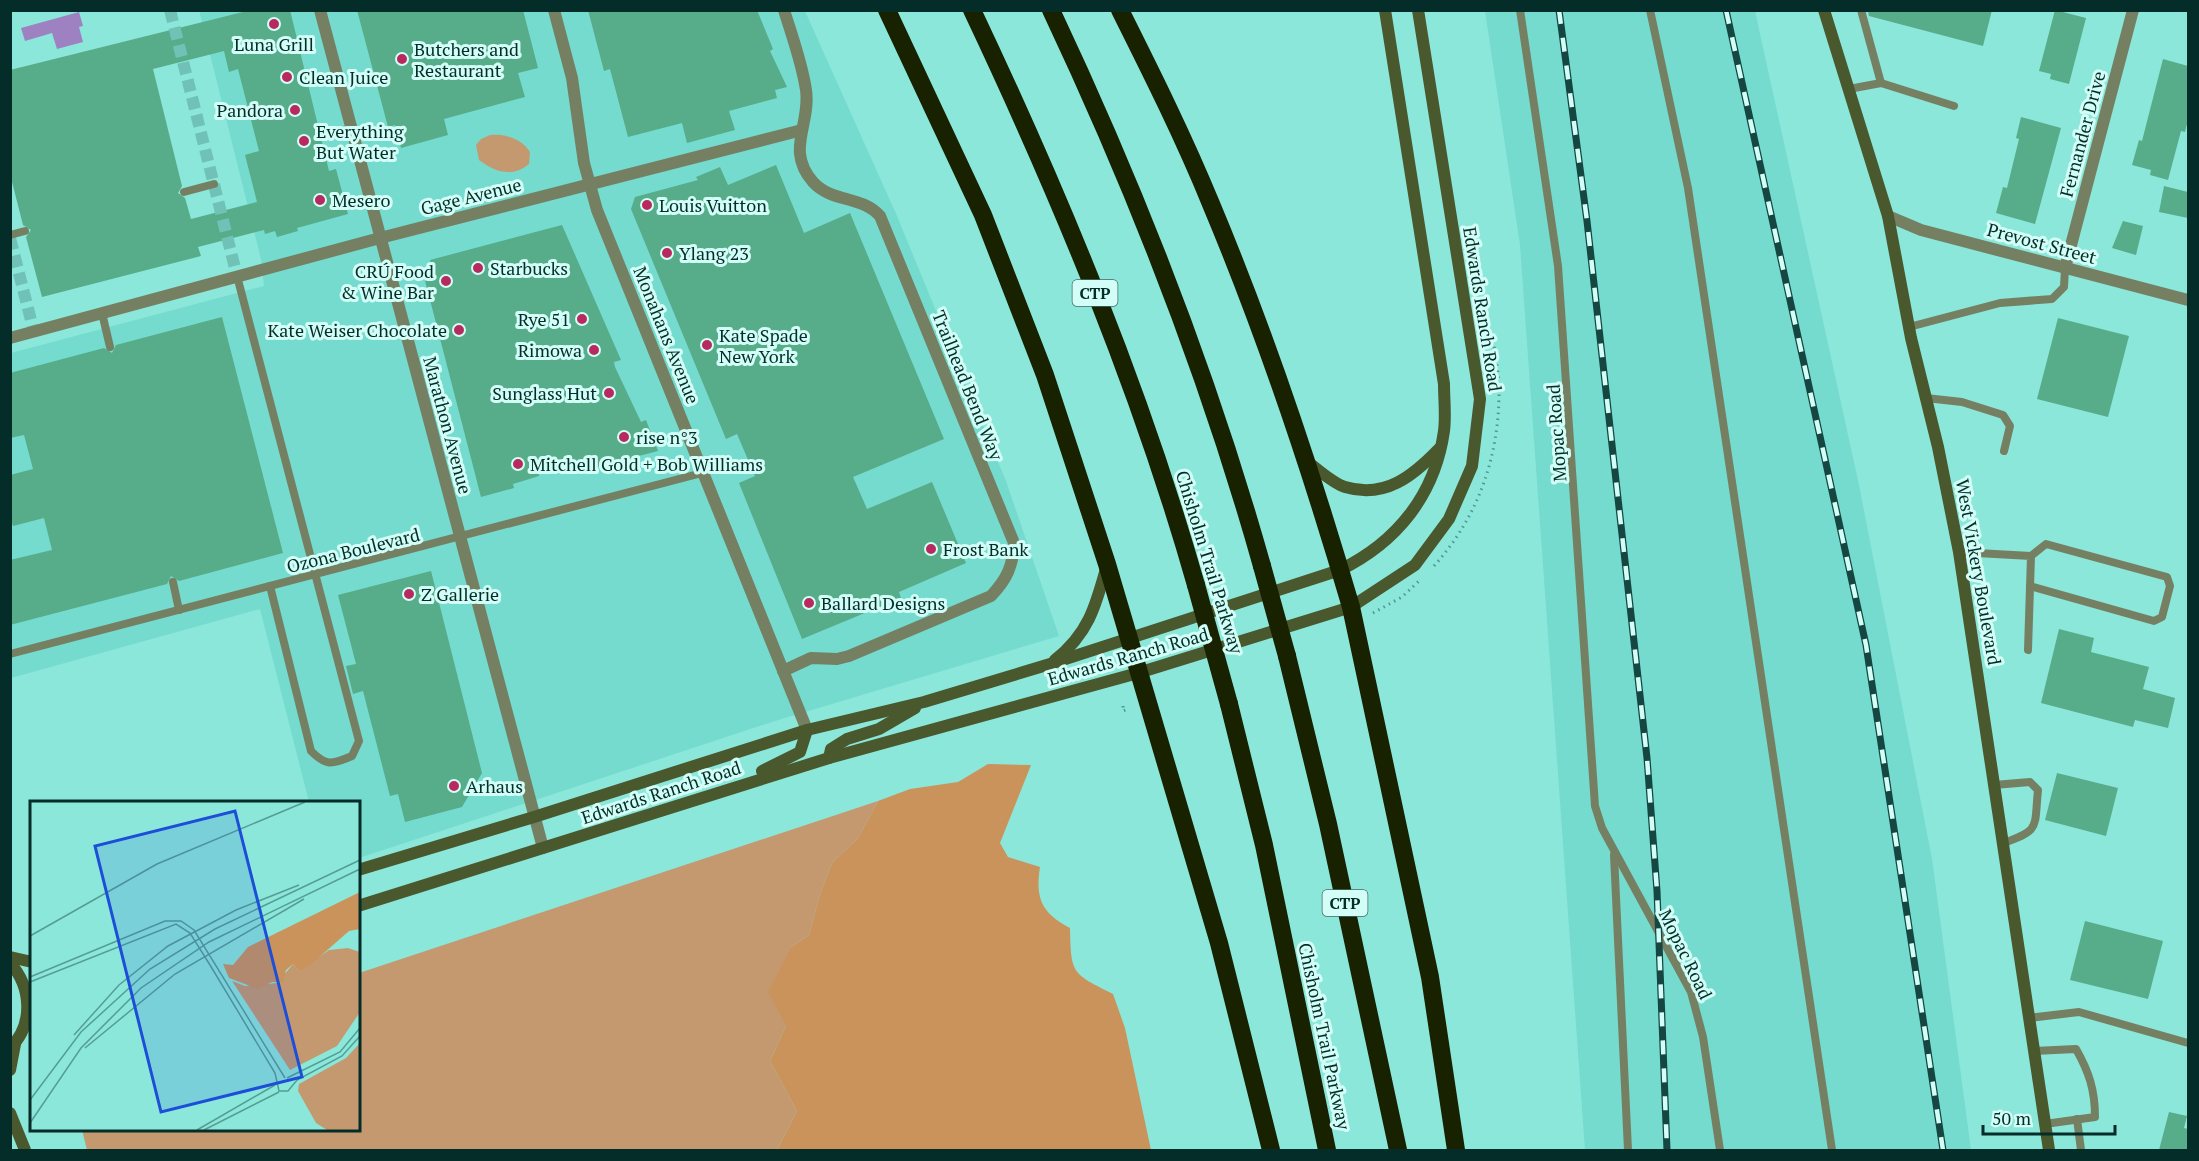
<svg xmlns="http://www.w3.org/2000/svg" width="2199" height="1161" viewBox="0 0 2199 1161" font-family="'PT Serif',serif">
	<rect width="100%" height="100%" fill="#8be7da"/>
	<g fill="#74dbce">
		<path d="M 199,10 L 805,11 L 897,216 L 1006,481 L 1059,636 L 775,721 L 359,858 L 358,802 L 309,802 L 260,609 L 11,678 L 11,353 L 264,286 L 261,259 Z"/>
		<path d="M 1485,11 L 1755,11 L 1859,485 L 1932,859 L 1971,1150 L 1585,1150 L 1520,245 Z"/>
	</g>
	<g fill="#c5996f">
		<path d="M 490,135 C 506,134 521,138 530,152 L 529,164 C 512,178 495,172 479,160 L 476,145 L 481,139 Z"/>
		<path d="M 878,801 L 858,838 L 832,863 L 820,894 L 809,935 L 791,947 L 786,1026 L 770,1061 L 797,1111 L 777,1150 L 87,1150 L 82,1130 L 358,1130 L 359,973 Z"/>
	</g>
	<path fill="#cb935c" d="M 988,764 L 1031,765 L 1000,843 L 1008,857 L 1040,867 C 1035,899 1042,913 1070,928 C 1071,975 1072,973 1113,994 L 1125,1028 L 1151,1150 L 777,1150 L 797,1111 L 770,1061 L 786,1026 L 768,992 L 791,947 L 809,935 L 820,894 L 832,863 L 858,838 L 878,801 L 910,789 L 958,782 Z"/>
	<path fill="#9e81c1" d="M 79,12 L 83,26 L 79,27 L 83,42 L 57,49 L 52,33 L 25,41 L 21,28 Z"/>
	<g fill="#57ac89" fill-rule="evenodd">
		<path d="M 251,10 L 290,10 L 329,171 L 336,169 L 348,214 L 297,228 L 298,231 L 277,237 L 275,231 L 265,234 L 264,230 L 198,247 L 201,256 L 42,297 L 26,237 L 31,230 L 23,225 L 10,174 L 10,70 ZM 224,51 L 229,72 L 238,69 L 259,151 L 245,155 L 257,202 L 191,219 L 185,198 L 178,193 L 182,186 L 153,69 Z"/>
		<path d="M 357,10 L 523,10 L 538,68 L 518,73 L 525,97 L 444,119 L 448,135 L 401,148 L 395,125 L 388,127 Z"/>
		<path d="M 588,10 L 757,10 L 773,49 L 770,51 L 787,87 L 775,90 L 777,98 L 729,111 L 735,130 L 687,143 L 682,123 L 628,137 L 610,69 L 604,71 Z"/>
		<path d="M 1992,10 L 1983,46 L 1869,16 L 1868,11 Z"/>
		<path d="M 2055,10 L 2086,18 L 2069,84 L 2050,79 L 2051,74 L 2039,71 Z"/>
		<path d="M 2163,59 L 2188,66 L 2188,120 L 2185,132 L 2181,131 L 2168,180 L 2150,175 L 2151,170 L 2132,165 L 2139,140 L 2142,141 Z"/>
		<path d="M 2021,117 L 2061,128 L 2035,224 L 1996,213 L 2003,187 L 2007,188 L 2019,139 L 2016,138 Z"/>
		<path d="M 776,165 L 804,233 L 850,213 L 944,439 L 853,477 L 867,509 L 932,482 L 966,563 L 899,592 L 901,598 L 802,639 L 739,483 L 755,476 L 737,434 L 726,439 L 631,209 L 635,197 L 698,180 L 696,177 L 720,167 L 728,185 Z"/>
		<path d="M 2164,186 L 2188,192 L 2188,218 L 2159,212 Z"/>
		<path d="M 2123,221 L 2143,226 L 2136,255 L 2112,248 Z"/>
		<path d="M 562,225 L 621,360 L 614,362 L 615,367 L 641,422 L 646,420 L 658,451 L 588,469 L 586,462 L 539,474 L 539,476 L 513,484 L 514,488 L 481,497 L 422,269 L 431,266 L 430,260 Z"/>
		<path d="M 222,317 L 283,553 L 179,581 L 171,576 L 167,584 L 10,625 L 10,560 L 52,550 L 44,518 L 13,526 L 10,517 L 10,475 L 33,469 L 24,435 L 10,438 L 10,373 L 104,348 L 112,353 L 116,345 Z"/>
		<path d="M 2058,318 L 2129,336 L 2108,417 L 2037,399 Z"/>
		<path d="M 431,571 L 482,773 L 462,807 L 405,822 L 398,794 L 390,796 L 363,691 L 353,694 L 346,666 L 356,664 L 338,595 Z"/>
		<path d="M 2059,629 L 2094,638 L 2091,652 L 2149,667 L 2143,689 L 2175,698 L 2168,728 L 2135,720 L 2133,727 L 2041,703 Z"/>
		<path d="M 2057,773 L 2118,788 L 2106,836 L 2045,820 Z"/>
		<path d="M 2085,921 L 2163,941 L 2148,999 L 2070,980 Z"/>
		<path d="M 2169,1112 L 2187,1116 L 2184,1128 L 2188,1129 L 2188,1150 L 2159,1150 Z"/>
	</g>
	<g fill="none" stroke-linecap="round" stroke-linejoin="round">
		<g stroke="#70c2b7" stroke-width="12" stroke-dasharray="12 6" stroke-linecap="butt">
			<path d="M 170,10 L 237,276"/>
			<path d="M 10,238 L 34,332"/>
		</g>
		<g stroke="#52988f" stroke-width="3" stroke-dasharray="1.5 4.5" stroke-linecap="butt">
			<path d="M 1434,566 C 1477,518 1498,460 1499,396 C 1500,379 1496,361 1494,345"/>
			<path d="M 1373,613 L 1402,597 L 1419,581"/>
			<path d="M 1123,706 L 1123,711 L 1128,709"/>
		</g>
		<g stroke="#758063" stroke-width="8">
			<path d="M 1520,10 L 1558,266 L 1595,806 L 1602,828 L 1691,992 L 1703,1037 L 1720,1150"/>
			<path d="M 1650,10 L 1688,188 L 1832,1150"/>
			<path d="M 1881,83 L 1954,106"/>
			<path d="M 1849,89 L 1881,83 L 1861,10"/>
			<path d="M 184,192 L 214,184"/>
			<path d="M 10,235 L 25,231"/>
			<path d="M 237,276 L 359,741 L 352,756 C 332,764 327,767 311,751 L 270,586"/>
			<path d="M 102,313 L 110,347"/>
			<path d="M 1909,327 L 2000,303 L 2052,299 L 2064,287 L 2065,268"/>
			<path d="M 1926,398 L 1962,402 L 2003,415 L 2010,426 L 2004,451"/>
			<path d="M 1959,552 L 2031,556 L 2028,650"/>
			<path d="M 173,582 L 179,610"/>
			<path d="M 2030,586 L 2154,621 L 2162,617 L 2170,586 L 2167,577 L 2046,544 L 2031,556"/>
			<path d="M 10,654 L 702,473"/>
			<path d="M 1994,785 L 2030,782 L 2038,790 C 2034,828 2041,830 2003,843"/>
			<path d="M 1614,855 L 1628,1150"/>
			<path d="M 2029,1018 L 2079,1012 L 2188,1043"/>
			<path d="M 2034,1051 L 2076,1049 C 2089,1072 2095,1090 2095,1117 L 2045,1124"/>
			<path d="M 2077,1119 L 2081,1150"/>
		</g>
		<g stroke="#758063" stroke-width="12">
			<path d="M 320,10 L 543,848"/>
			<path d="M 554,10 L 572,78 L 584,163 L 597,210 L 807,730"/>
			<path d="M 1888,216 L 1921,230 L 2188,300"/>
			<path d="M 2065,268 L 2133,10"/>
			<path d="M 10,338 L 380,238 L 802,130"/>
			<path d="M 783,671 L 811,658 L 837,659 L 849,656 L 991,596 C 1007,579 1013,566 1014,543 L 880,216 C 861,195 832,203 813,182 C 785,150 811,125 806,90 C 802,63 792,36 784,10"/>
		</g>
		<g stroke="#49582d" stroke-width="12">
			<path d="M 1824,10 L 1888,216 L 1911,338 L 1938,447 L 1959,552 L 2049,1150"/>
			<path d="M 1306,461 C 1318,469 1332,483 1345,487 C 1385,499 1413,476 1439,449"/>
			<path d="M 1055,660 C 1089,633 1096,605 1107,565"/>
			<path d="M 829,758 L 831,749 L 847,739 L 879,729 L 915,708"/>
			<path d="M 762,771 L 800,752 L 807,730"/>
			<path d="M 358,870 L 534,817 L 807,730 L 924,702 L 1050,664 L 1340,570 C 1397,542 1435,495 1444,431 C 1446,416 1444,399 1444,384 L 1385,10"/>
			<path d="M 358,906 L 829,758 L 1138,673 L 1351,607 L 1415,565 L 1449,519 L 1472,466 L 1480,399 L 1418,10"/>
			<path d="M 10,957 L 32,962"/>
			<path d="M 10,963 C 32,987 34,1025 10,1048"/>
			<path d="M 10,1070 L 15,1044"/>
			<path d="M 10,1113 L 25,1150"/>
		</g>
		<g stroke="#182200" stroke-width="18">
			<path d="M 887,10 L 983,215 L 1045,375 L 1107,564 L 1219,943 L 1271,1150"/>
			<path d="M 972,10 C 1060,196 1140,388 1196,585"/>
			<path d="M 1051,10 C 1136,190 1208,374 1262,566"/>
			<path d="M 1120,10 C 1152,74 1184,138 1211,204 C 1266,335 1311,470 1351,607 L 1430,977 L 1456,1150"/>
			<path d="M 1287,656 L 1328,824 L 1398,1150"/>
			<path d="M 1229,704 L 1264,845 L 1327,1150"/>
		</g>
		<g stroke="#164641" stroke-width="7">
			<g id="rail">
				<path d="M 1559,10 L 1587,221 L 1647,758 L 1657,891 L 1667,1150"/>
				<path d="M 1726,10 L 1866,645 L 1943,1150"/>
			</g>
		</g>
		<use href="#rail" stroke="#d3fef7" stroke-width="4.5" stroke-dasharray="14" stroke-linecap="butt"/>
		<g stroke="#182200" stroke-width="18">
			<path d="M 1262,566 L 1287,656"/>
			<path d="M 1196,585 L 1229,704"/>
		</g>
	</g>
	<g fill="#b82a5d" stroke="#d3fef7" stroke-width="2">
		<circle cx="274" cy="24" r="6"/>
		<circle cx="402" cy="59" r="6"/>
		<circle cx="287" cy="77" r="6"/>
		<circle cx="295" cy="110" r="6"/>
		<circle cx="304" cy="141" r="6"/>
		<circle cx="320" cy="200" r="6"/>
		<circle cx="647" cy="205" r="6"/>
		<circle cx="667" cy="253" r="6"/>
		<circle cx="478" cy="268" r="6"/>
		<circle cx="446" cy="281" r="6"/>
		<circle cx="582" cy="319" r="6"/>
		<circle cx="459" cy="330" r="6"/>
		<circle cx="707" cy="345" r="6"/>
		<circle cx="594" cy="350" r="6"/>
		<circle cx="609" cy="393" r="6"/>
		<circle cx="624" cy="437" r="6"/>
		<circle cx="518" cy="464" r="6"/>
		<circle cx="931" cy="549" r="6"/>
		<circle cx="409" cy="594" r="6"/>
		<circle cx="809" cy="603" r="6"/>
		<circle cx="454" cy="786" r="6"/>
	</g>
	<g text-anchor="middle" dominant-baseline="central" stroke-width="6" stroke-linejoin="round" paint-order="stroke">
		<g fill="#d3fef7" stroke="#426c67" stroke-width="1.5">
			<rect x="1072.5" y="280" width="45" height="26" rx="4.5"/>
			<rect x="1322.5" y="890" width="45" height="26" rx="4.5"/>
		</g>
		<g font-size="16" font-weight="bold" fill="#042d29">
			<text x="1095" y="293">CTP</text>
			<text x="1345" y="903">CTP</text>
		</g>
		<g font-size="18" fill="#042d29" stroke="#d3fef7" text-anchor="start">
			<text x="274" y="44" text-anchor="middle">Luna Grill</text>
			<text x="414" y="49">Butchers and<tspan x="414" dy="21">Restaurant</tspan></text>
			<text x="299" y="77">Clean Juice</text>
			<text x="283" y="110" text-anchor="end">Pandora</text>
			<text x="316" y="131">Everything<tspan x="316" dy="21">But Water</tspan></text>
			<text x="332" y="200">Mesero</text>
			<text x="659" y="205">Louis Vuitton</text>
			<text x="679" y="253">Ylang 23</text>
			<text x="490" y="268">Starbucks</text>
			<text x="434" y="271" text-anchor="end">CRÚ Food<tspan x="434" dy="21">&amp; Wine Bar</tspan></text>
			<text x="570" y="319" text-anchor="end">Rye 51</text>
			<text x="447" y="330" text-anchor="end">Kate Weiser Chocolate</text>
			<text x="719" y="335">Kate Spade<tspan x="719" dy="21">New York</tspan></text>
			<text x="582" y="350" text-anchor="end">Rimowa</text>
			<text x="597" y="393" text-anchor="end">Sunglass Hut</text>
			<text x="636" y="437">rise n°3</text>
			<text x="530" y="464">Mitchell Gold + Bob Williams</text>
			<text x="943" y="549">Frost Bank</text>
			<text x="421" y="594">Z Gallerie</text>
			<text x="821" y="603">Ballard Designs</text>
			<text x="466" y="786">Arhaus</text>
		</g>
		<g font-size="18" fill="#042d29" stroke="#d3fef7">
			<text transform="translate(2082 134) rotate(-75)">Fernander Drive</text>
			<text transform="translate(471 196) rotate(-14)">Gage Avenue</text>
			<text transform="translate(2042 243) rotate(15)">Prevost Street</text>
			<text transform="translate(1483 309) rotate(81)">Edwards Ranch Road</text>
			<text transform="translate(667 335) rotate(68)">Monahans Avenue</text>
			<text transform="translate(968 385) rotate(68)">Trailhead Bend Way</text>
			<text transform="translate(448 425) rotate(75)">Marathon Avenue</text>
			<text transform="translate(1556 433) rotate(-94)">Mopac Road</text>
			<text transform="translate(353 550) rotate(-14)">Ozona Boulevard</text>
			<text transform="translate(1210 562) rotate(73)">Chisholm Trail Parkway</text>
			<text transform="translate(1979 572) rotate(80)">West Vickery Boulevard</text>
			<text transform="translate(1128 656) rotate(-16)">Edwards Ranch Road</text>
			<text transform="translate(661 792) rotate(-18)">Edwards Ranch Road</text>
			<text transform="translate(1686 954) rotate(64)">Mopac Road</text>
			<text transform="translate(1325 1036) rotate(78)">Chisholm Trail Parkway</text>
		</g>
	</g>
	<g transform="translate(30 801)">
		<rect width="330" height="330" fill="#8be7da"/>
		<path d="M 318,147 L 330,151 L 330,211 L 307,245 L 260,269 L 202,180 L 215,185 L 247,182 L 263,163 L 269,170 L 299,149 ZM 330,242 L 330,329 L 297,329 L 286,322 L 268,290 L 269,283 L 316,257 Z" fill="#c5996f"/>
		<path d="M 330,91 L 330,128 L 319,130 L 278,166 L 269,170 L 263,163 L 256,169 L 253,181 L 242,181 L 228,188 L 199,177 L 193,163 L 203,164 L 218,146 Z" fill="#cb935c"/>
		<path fill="none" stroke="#559d93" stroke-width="1.5" d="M 0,135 L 127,63 L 275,1M 0,176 L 135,120 L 151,120 L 164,129 L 255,277M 0,181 L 146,123 L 160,132 L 180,164 L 245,272 L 249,290 L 258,290 L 267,279 L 312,255 L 330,235M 44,234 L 89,184 L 138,145 L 206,109 L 269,84M 55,247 L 145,173 L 274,98M 257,277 L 310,251 L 330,227M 0,299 L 51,231 L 120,168 L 185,128 L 330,59M 0,322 L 51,247 L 111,187 L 179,141 L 330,68M 167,329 L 245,284M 174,329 L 249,291"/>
		<path fill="#1d4ed8" fill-opacity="0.15" stroke="#1d4ed8" stroke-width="3" d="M 205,10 L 272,276 L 131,311 L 65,45 Z"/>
		<rect width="330" height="330" fill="none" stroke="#042d29" stroke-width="3"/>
	</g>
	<rect width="2199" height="1161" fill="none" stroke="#042d29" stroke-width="24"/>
	<path d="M1983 1125v9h132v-9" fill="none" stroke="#042d29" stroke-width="3"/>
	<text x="1992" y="1125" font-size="18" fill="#042d29" stroke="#d3fef7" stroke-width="4.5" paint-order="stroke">50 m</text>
</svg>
